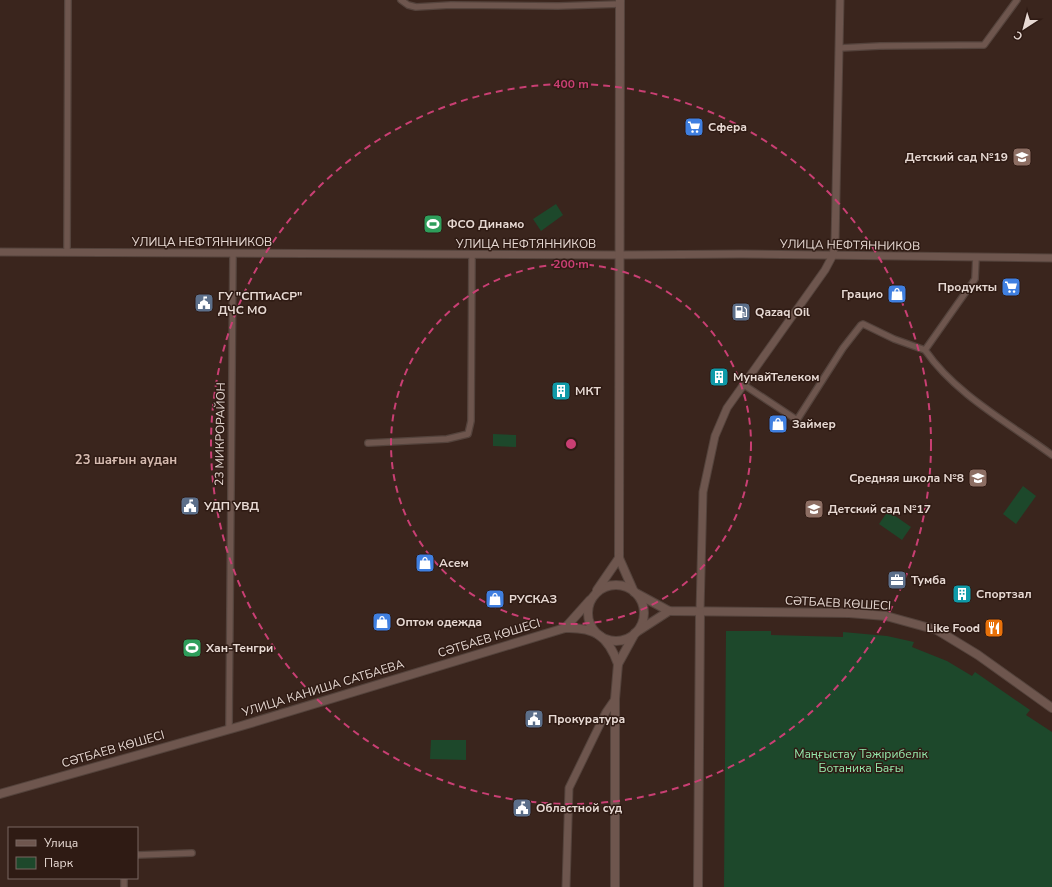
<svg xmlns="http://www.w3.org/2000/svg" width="1052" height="887" viewBox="0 0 1052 887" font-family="'Nunito Sans',sans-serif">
	<rect width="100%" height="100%" fill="#3a251d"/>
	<g fill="#1d482b">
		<path d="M 556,204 L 563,215 L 541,231 L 533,219 Z"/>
		<path d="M 493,434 L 516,435 L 516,447 L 493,446 Z"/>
		<path d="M 1023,486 L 1036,496 L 1016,524 L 1003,514 Z"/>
		<path d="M 888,511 L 911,527 L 902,540 L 879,524 Z"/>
		<path d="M 726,631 L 771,631 L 771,635 L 843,637 L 843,632 L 887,636 L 914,642 L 912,647 L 947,661 L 972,676 L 975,672 L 1030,710 L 1026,715 L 1052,732 L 1052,887 L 724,887 Z"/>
		<path d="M 431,740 L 466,740 L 466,760 L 430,759 Z"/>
	</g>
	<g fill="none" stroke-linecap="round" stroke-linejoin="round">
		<g stroke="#54433c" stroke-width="8">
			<g id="minor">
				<path d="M 401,0 L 408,5 L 416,7 L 451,5 L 558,6 L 620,4"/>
				<path d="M 840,48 L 880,46 L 984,45 L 1017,0"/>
				<path d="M 67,252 L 68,0"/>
				<path d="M 925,350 C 956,395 1009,423 1052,455"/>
				<path d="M 744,385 L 797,420 L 843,348 L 861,325 L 863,324 L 894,339 L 925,350 L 975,279 L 976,257"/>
				<path d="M 368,443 L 447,439 L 468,434 L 471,421 L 472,254"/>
				<path d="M 229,728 L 233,253"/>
				<path d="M 137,855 L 192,853"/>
				<path d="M 124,887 L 124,878"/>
			</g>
		</g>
		<g stroke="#54433c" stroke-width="9">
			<g id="tertiary">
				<path d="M 0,252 L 621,255 L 741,254 L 1052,258"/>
				<path d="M 700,612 L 703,492 L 715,436 L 727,408 L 825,270 L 833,255 L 835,243 L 840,0"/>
				<path d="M 566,887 L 569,788 L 606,712 L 615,699"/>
			</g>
		</g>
		<g stroke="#54433c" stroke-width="10">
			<g id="secondary">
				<path d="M 620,0 L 619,558 L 634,592 L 669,611 L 849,613 L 886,616 L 937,630 L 978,655 L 1052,708"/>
				<circle cx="616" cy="613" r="28"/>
				<path d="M 597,590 L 619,558"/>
				<path d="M 565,628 L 590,600"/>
				<path d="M 0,794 L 241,726 L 565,628 C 595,627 608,636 618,664"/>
				<path d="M 615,887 L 615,699 L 618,664 L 635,633 L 669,611"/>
				<path d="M 698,887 L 700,612"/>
			</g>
		</g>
		<use href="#minor" stroke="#6e564e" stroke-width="5.5"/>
		<use href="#tertiary" stroke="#6e564e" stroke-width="7"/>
		<use href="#secondary" stroke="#6e564e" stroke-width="8"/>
	</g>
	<g fill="none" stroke="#c93f73" stroke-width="2" stroke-dasharray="7 5">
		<circle cx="571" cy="444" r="180"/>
		<circle cx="571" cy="444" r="360"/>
	</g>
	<defs>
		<g id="supermarket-square" transform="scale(1)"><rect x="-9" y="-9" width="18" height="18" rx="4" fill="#3f7fe0" stroke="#2f1b14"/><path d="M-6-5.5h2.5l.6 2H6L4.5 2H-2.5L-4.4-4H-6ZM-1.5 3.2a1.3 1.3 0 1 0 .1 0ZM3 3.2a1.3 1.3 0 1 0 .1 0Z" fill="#fff"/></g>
		<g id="school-square" transform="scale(1)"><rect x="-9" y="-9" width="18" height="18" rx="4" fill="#8d6e63" stroke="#2f1b14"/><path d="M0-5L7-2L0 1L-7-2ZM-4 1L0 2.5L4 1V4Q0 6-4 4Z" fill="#fff"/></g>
		<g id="stadium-square" transform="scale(1)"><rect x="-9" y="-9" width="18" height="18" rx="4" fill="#2e9e5b" stroke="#2f1b14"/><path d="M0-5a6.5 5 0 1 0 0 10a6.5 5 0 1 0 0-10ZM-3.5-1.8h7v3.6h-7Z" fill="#fff"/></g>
		<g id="shop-square" transform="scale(1)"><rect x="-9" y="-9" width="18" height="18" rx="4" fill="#3f7fe0" stroke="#2f1b14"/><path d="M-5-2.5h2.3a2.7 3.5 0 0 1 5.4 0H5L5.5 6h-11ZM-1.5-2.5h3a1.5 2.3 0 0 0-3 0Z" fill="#fff"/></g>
		<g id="civic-square" transform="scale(1)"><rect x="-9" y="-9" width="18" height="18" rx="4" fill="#5c6f8a" stroke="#2f1b14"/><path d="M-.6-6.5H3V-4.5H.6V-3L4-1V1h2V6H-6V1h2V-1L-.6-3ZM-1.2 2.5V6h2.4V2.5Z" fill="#fff"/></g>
		<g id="fuel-square" transform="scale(1)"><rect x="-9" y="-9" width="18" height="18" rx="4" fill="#5c6f8a" stroke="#2f1b14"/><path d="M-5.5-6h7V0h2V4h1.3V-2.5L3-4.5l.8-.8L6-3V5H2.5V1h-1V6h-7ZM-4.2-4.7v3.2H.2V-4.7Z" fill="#fff"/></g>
		<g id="building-square" transform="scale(1)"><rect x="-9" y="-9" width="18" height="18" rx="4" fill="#0f9aa8" stroke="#2f1b14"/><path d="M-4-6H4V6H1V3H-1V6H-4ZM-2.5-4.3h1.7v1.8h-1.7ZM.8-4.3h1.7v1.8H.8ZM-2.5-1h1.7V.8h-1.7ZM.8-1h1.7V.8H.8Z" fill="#fff"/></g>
		<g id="office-square" transform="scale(1)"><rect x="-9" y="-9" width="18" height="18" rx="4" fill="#5c6f8a" stroke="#2f1b14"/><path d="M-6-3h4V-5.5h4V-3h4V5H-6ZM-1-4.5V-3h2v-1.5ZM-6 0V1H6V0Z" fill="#fff"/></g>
		<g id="restaurant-square" transform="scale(1)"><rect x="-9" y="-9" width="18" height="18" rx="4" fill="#e8710a" stroke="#2f1b14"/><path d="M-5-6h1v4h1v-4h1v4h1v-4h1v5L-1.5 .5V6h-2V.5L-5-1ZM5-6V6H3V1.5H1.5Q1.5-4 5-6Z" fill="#fff"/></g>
	</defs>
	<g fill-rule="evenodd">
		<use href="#supermarket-square" x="694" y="127"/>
		<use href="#school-square" x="1022" y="157"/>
		<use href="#stadium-square" x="433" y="224"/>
		<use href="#supermarket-square" x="1011" y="287"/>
		<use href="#shop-square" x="897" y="294"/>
		<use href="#civic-square" x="204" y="303"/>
		<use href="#fuel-square" x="741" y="312"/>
		<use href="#building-square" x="719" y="377"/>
		<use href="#building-square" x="561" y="391"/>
		<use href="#shop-square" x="778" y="424"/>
		<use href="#school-square" x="978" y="478"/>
		<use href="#civic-square" x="190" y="506"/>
		<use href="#school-square" x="814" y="509"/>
		<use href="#shop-square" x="425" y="563"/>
		<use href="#office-square" x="897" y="580"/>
		<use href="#building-square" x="962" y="594"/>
		<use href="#shop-square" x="495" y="599"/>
		<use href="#shop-square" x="382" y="622"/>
		<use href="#restaurant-square" x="994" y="628"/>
		<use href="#stadium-square" x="192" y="648"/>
		<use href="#civic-square" x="534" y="719"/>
		<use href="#civic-square" x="522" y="808"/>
	</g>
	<g text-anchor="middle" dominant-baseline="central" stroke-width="3" stroke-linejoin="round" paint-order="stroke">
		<g font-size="12" font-weight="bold" fill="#e7d9d3" stroke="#2f1b14" text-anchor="start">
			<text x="708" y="127">Сфера</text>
			<text x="1008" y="157" text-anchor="end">Детский сад №19</text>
			<text x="447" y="224">ФСО Динамо</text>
			<text x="997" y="287" text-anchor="end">Продукты</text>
			<text x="883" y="294" text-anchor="end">Грацио</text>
			<text x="218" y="296">ГУ "СПТиАСР"<tspan x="218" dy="14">ДЧС МО</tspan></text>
			<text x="755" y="312">Qazaq Oil</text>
			<text x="733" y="377">МунайТелеком</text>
			<text x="575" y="391">МКТ</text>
			<text x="792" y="424">Займер</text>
			<text x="964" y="478" text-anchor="end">Средняя школа №8</text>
			<text x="204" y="506">УДП УВД</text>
			<text x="828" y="509">Детский сад №17</text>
			<text x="439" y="563">Асем</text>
			<text x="911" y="580">Тумба</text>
			<text x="976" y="594">Спортзал</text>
			<text x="509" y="599">РУСКАЗ</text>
			<text x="396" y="622">Оптом одежда</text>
			<text x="980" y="628" text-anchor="end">Like Food</text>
			<text x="206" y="648">Хан-Тенгри</text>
			<text x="548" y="719">Прокуратура</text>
			<text x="536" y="808">Областной суд</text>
		</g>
		<g font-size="12" fill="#e7d9d3" stroke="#2f1b14">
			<text x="202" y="242">УЛИЦА НЕФТЯННИКОВ</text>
			<text x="526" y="244">УЛИЦА НЕФТЯННИКОВ</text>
			<text transform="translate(850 245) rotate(1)">УЛИЦА НЕФТЯННИКОВ</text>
			<text transform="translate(220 434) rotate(-89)">23 МИКРОРАЙОН</text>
			<text transform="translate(838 603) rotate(3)">СӘТБАЕВ КӨШЕСІ</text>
			<text transform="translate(489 638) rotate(-17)">СӘТБАЕВ КӨШЕСІ</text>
			<text transform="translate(323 688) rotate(-17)">УЛИЦА КАНИША САТБАЕВА</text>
			<text transform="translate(113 749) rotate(-16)">СӘТБАЕВ КӨШЕСІ</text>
		</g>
		<g font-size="12" fill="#94e8ab" stroke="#2f1b14">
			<text x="861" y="754">Маңғыстау Тәжірибелік<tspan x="861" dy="14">Ботаника Бағы</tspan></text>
		</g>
		<g font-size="13" font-weight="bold" fill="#d6bbb0" stroke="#2f1b14">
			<text x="126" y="460">23 шағын аудан</text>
		</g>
	</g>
	<circle cx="571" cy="444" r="6" fill="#c93f73" stroke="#2f1b14" stroke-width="2"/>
	<g font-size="12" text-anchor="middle" font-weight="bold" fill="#c93f73" stroke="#2f1b14" stroke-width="3" stroke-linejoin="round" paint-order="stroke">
		<text x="571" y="88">400 m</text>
		<text x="571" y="268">200 m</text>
	</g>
	<rect x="8" y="827" width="130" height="52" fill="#2f1b14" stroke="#796760"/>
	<rect x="16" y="840" width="20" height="6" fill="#6e564e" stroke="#796760"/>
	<text x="44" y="847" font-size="12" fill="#e7d9d3">Улица</text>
	<rect x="16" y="857" width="20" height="12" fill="#1d482b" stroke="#796760"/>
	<text x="44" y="867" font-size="12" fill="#e7d9d3">Парк</text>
	<g transform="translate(1024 28) rotate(216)" stroke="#2f1b14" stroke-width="3" paint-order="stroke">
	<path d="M0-3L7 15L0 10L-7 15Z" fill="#e7d9d3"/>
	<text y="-6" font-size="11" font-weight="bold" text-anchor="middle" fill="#e7d9d3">С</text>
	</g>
</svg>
